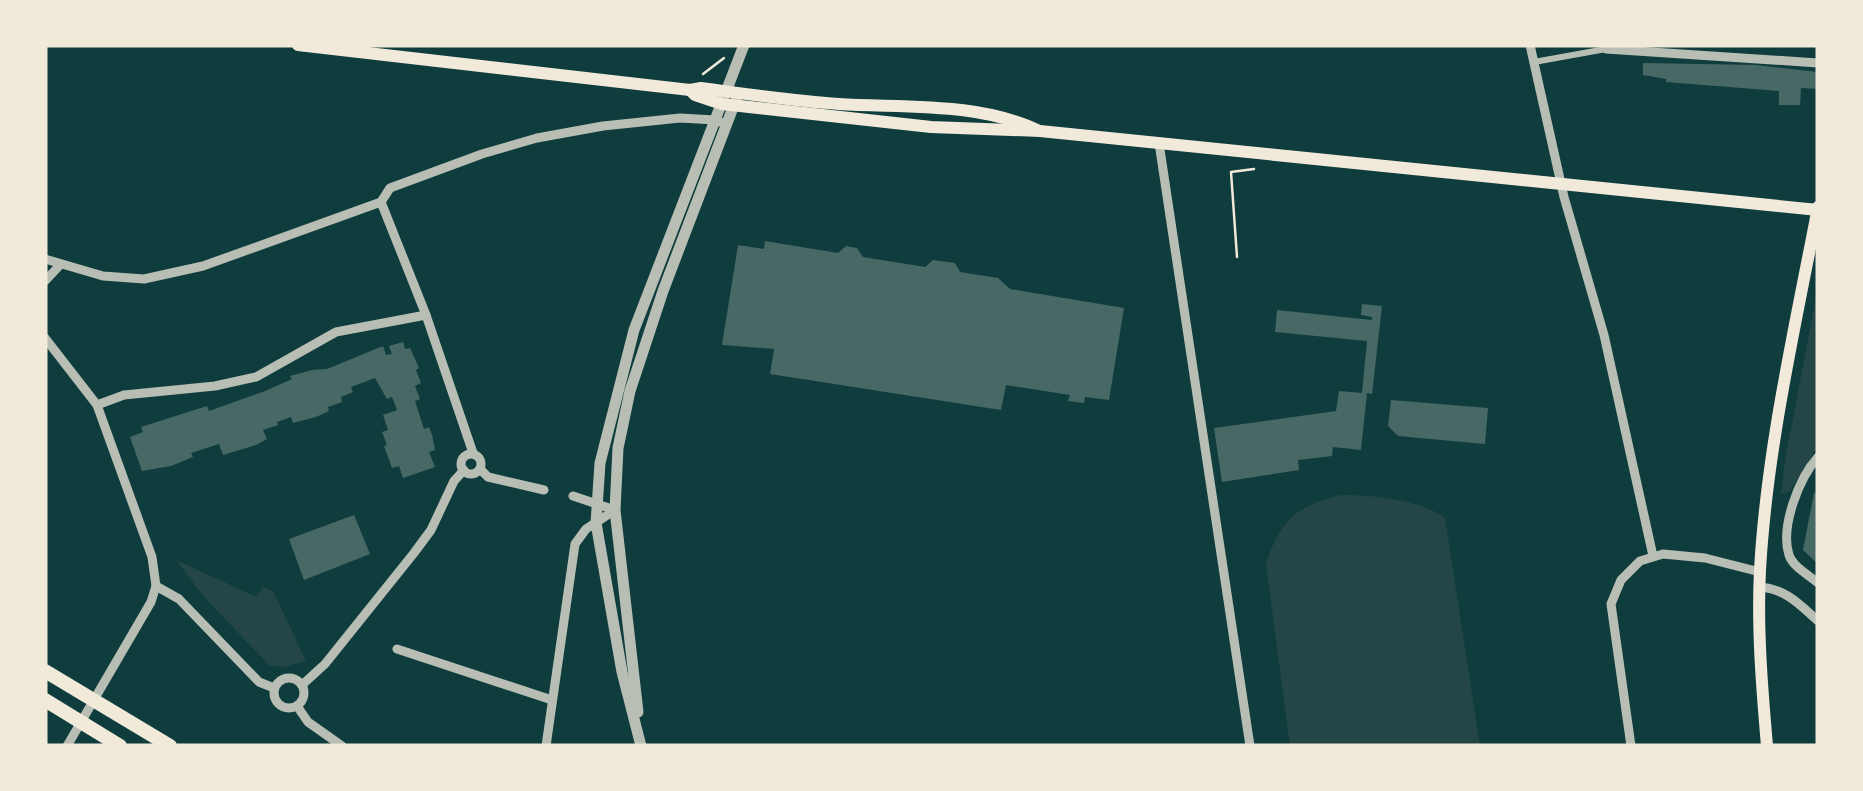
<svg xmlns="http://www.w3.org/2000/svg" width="1863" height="791" viewBox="0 0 1863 791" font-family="'Work Sans',sans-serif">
	<rect width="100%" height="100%" fill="#0f3d3e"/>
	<g fill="#244646">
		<path d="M 1818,287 L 1818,446 L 1790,491 L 1781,495 L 1785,460 Z"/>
		<path d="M 1340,495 C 1368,494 1422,500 1445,518 L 1480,746 L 1290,746 L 1266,563 C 1281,520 1295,507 1340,495 Z"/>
		<path d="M 176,560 L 256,597 L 263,587 L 273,591 L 306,661 L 282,667 L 269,665 L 204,597 Z"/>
	</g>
	<g fill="#486865">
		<path d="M 1643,63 L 1756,65 L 1817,72 L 1818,89 L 1801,88 L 1800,105 L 1779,105 L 1779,91 L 1666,82 L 1666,79 L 1643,75 Z"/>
		<path d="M 765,241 L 838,253 L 846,246 L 857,248 L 863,257 L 925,267 L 933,260 L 955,263 L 960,272 L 998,278 L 1010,289 L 1124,308 L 1109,400 L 1085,397 L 1084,403 L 1068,401 L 1070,395 L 1006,385 L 1001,410 L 770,374 L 774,349 L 722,345 L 738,245 L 764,249 Z"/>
		<path d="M 1362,304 L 1382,306 L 1372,394 L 1367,393 L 1361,450 L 1333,447 L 1332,456 L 1298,460 L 1299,470 L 1222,482 L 1214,428 L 1336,411 L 1339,391 L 1362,393 L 1367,341 L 1275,332 L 1277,310 L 1372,320 L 1372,317 L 1361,315 Z"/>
		<path d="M 403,342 L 405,349 L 410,348 L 419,368 L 416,370 L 421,383 L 415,386 L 420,399 L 415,401 L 424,429 L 429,427 L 432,435 L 435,450 L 429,452 L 435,467 L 403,478 L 399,466 L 392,468 L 384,446 L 387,445 L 382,432 L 388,430 L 383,415 L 397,410 L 392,397 L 387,399 L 375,378 L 351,387 L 353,392 L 341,397 L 342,402 L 328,407 L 329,411 L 316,417 L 293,423 L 291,417 L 277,422 L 278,425 L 263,430 L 267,439 L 256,445 L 223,455 L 219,444 L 191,453 L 193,457 L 171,466 L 142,471 L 130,437 L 143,432 L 141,427 L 207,406 L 209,411 L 265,391 L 292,379 L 290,376 L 312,370 L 327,369 L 383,346 L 386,355 L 392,354 L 389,346 Z"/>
		<path d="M 1391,400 L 1488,408 L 1485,444 L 1398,436 L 1388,426 Z"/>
		<path d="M 1814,493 L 1818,494 L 1818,564 L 1803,550 Z"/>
		<path d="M 354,515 L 370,554 L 304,580 L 289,539 Z"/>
	</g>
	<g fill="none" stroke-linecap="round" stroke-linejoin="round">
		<g stroke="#f1e9da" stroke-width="2.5">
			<path d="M 703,74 L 724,58"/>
			<path d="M 1237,257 L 1231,172 L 1254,169"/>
		</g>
		<path stroke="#b8beb3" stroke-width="6" d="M 1534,62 L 1606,49"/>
		<g stroke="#b8beb3" stroke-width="9">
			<path d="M 1530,45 L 1564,197 L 1604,335 L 1653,556"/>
			<path d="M 1606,49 L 1818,63"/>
			<path d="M 1159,143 L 1250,746"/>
			<path d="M 381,202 L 426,315 L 473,453"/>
			<path d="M 45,259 L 103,276 L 144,279 L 203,266 L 381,202 L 390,188 L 482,154 L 537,138 L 603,126 L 680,118 L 715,120 L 726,124"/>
			<path d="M 45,281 L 60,265"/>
			<path d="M 45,338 L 97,405 L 152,557 L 156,586 L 151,602 L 67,746"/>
			<path d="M 97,405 L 124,395 L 215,386 L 256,377 L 336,332 L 426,315"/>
			<circle cx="471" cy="464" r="10"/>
			<path d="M 1818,457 C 1799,478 1780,527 1789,555 C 1793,567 1809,575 1818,583"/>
			<path d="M 480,469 L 488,477 L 544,490"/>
			<path d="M 573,496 L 615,510"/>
			<path d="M 156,586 L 179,599 L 259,682 L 274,688"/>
			<path d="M 1760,587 C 1786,589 1800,605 1818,621"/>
			<path d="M 397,649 L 552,700"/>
			<circle cx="289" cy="693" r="15"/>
			<path d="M 302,685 L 325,664 L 414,553 L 431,530 L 454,481 L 464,470"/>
			<path d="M 297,706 L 308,722 L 342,746"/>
			<path d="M 546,746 L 575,544 L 586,529 L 615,510"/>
			<path d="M 1631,746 L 1611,604 L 1621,580 L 1640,561 L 1663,554 L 1705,558 L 1760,572"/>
		</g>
		<g stroke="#b8beb3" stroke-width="11">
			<path d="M 638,712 L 615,510 L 618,448 L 630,391 L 663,291 L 737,97"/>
			<path d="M 641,746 L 622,672 L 596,523 L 600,463 L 634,330 L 744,45"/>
		</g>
		<g stroke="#f1e9da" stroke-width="12">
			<path d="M 298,45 L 690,90 L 701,88 C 747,94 792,101 839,104 C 904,108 978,102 1037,130"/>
			<path d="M 690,90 L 695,95 L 722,104 L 931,127 L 1040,131 L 1818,210"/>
			<path d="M 1767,746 C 1762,688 1757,628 1760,570 C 1767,447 1795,328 1818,207"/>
		</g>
		<g stroke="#f1e9da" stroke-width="14">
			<path d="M 45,671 L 170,746"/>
			<path d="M 45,700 L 120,746"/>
		</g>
	</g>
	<rect width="1863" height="791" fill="none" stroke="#f1e9da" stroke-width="95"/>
</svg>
